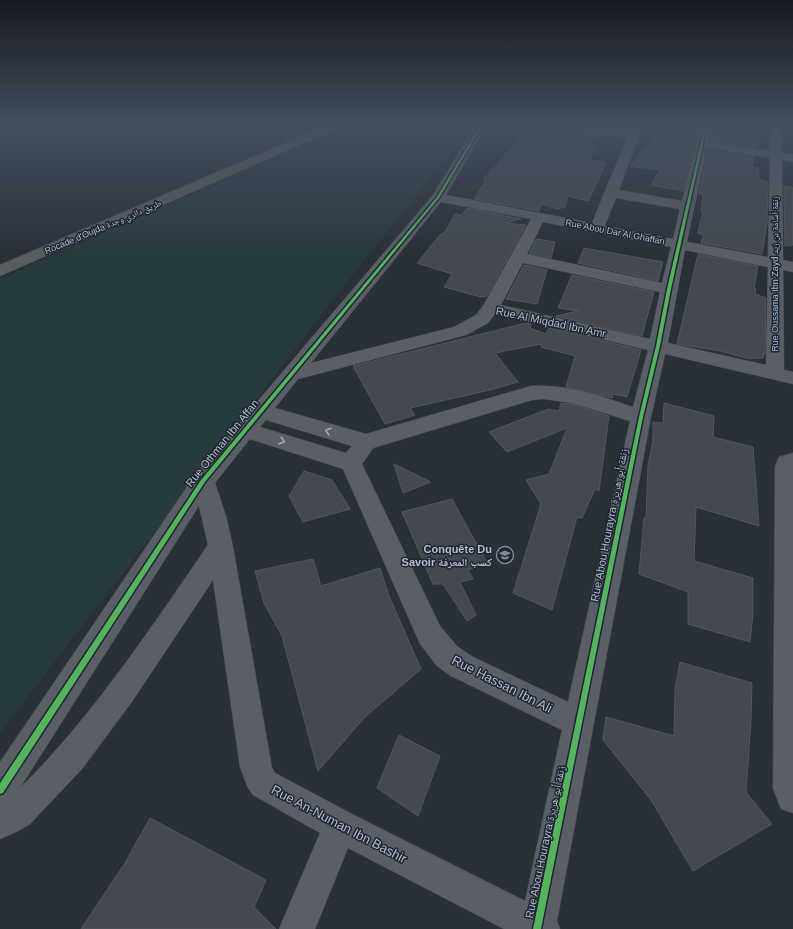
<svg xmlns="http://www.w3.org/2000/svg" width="793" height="929" viewBox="0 0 793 929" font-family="Arial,'Noto Naskh Arabic',sans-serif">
	<rect width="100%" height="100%" fill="#2a3038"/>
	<path fill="#273a3e" d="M 349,125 L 473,125 L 336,296 L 0,733 L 0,279 Z"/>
	<g fill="#444950" stroke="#52575f">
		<path d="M 665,125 L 698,125 L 683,191 L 651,185 L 660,170 L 630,166 Z"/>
		<path d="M 712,125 L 763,125 L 757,147 L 710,140 Z"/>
		<path d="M 545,126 L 596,134 L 590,144 L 598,147 L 588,159 L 606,163 L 588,201 L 568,196 L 565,207 L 557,209 L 542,204 L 539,211 L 474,199 L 486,180 L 483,180 L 525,133 L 537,134 Z"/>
		<path d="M 708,150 L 754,157 L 752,167 L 759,168 L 758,179 L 768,182 L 767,223 L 762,254 L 701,243 L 703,235 L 698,233 L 703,212 L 701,212 L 703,194 L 699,194 Z"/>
		<path d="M 784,186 L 793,188 L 793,245 L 785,246 Z"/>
		<path d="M 467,208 L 521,219 L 505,223 L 526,225 L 487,296 L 481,297 L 444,287 L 452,274 L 417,263 L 439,236 L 445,232 L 455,214 L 462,215 Z"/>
		<path d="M 536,239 L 555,242 L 551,258 L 529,253 Z"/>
		<path d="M 584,248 L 663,262 L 658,281 L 578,263 Z"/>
		<path d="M 698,254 L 758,266 L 754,288 L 756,289 L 755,294 L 766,298 L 765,351 L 763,358 L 750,359 L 720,351 L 677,344 Z"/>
		<path d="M 524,265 L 547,270 L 537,304 L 506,299 Z"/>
		<path d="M 572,275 L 654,292 L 642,336 L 556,316 L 578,311 L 558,308 Z"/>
		<path d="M 526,323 L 531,324 L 530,328 L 546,334 L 549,328 L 641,350 L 627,397 L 613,394 L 612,398 L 566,387 L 575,356 L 541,347 L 542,344 L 495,353 L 518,382 L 490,390 L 410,408 L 415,415 L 385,424 L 353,366 Z"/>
		<path d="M 561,403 L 572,404 L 609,416 L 599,491 L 595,489 L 582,518 L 577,517 L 552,610 L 513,593 L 541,504 L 526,480 L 549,474 L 567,428 L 507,452 L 489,432 L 548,409 L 559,411 Z"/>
		<path d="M 664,403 L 714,416 L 713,437 L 753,447 L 759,526 L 696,507 L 694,561 L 753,578 L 753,613 L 750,642 L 688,624 L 688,592 L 639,574 L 644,518 L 646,518 L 648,465 L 653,441 L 653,422 L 663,423 Z"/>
		<path d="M 394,464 L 431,482 L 403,493 Z"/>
		<path d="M 304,471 L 332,480 L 350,509 L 303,522 L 289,496 Z"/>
		<path d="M 452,499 L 487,563 L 468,570 L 473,579 L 460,582 L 476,615 L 467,621 L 443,584 L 433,584 L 402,512 Z"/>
		<path d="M 313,559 L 321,586 L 380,568 L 389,596 L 421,669 L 365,717 L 318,771 L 282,636 L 264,603 L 255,571 Z"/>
		<path d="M 680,662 L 752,683 L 751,720 L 746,792 L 772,824 L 693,871 L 651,800 L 603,740 L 606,717 L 674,736 L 675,690 Z"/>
		<path d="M 399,735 L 440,756 L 418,816 L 377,788 Z"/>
		<path d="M 150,818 L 266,880 L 254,907 L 276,929 L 81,929 L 125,863 Z"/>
	</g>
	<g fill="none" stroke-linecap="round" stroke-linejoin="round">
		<g stroke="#484c53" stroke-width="1">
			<g id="street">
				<path d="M 476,125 L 487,125 L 446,195 L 592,223 L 627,138 L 567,128 L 562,125 L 592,125 L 630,131 L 632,125 L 643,125 L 619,190 L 682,201 L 700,125 L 711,125 L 708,141 L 770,151 L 770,125 L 782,125 L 782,153 L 793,154 L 793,162 L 782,160 L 783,260 L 793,262 L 793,272 L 783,270 L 784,370 L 793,372 L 793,384 L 665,354 L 651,417 L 557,921 L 560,929 L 504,929 L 348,848 L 315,929 L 279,929 L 320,833 L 253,795 L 248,788 L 240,767 L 213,580 L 131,703 L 82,769 L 30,824 L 18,831 L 0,839 L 0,762 L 195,475 L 433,195 ZM 707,148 L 770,158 L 768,257 L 687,242 ZM 616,198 L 680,209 L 673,239 L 605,226 ZM 441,202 L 531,219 L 483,306 L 476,315 L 454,327 L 311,363 ZM 543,222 L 671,247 L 662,283 L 527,254 ZM 685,250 L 768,267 L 766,365 L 668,343 ZM 523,263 L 660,292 L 650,339 L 501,305 ZM 495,314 L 648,350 L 633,407 C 600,396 567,384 531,386 L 366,434 L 275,408 L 298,379 L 466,335 L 488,323 ZM 544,399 L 572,403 L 630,421 L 568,702 L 471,656 L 457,646 L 440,626 L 362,464 L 373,448 L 532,400 ZM 266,420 L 352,446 L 346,453 L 260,427 ZM 250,439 L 343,469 L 420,644 L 437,666 L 451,676 L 562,730 L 525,901 L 352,814 L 275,773 L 272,768 L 233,547 L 226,516 L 215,483 ZM 199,506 L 208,545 C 150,629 93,716 20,788 Z"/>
				<path d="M 793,453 L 793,813 L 781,809 L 773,788 L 775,466 L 779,457 Z"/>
			</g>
		</g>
		<g stroke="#474c53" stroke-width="1">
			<path id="highway" d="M 327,125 L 342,125 L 341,127 L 0,276 L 0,265 Z"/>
		</g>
		<use href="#street" fill="#5a5e66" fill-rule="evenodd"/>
		<use href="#highway" fill="#5a5d60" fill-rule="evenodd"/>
		<g stroke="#1d2633" stroke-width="3">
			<g id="cycleway">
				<path d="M 480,125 L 483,125 L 439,198 L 205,482 L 3,793 L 0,794 L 0,783 L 201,480 L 437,197 Z"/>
				<path d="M 705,125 L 707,125 L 671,289 L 660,346 L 643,417 L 541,929 L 533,929 L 639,417 L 656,346 L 667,289 Z"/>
			</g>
		</g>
		<use href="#cycleway" fill="#56b35d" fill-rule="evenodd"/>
	</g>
	<defs><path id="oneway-chevron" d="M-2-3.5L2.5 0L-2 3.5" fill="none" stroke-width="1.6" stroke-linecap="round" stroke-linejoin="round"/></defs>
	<g stroke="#a2a9b5">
		<use href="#oneway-chevron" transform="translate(328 431) rotate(-164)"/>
		<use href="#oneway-chevron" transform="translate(282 441) rotate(17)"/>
	</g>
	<linearGradient id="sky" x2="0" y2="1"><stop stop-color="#171a1f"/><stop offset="0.49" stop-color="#444e5e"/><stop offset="1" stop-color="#444e5e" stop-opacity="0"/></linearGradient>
	<rect width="793" height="255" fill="url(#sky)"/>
	<defs>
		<g id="school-ring" transform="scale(0.9)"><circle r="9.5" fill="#1d2633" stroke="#848b96" stroke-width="1.5"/><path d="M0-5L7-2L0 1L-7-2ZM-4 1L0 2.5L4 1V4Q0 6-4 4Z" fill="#848b96"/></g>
	</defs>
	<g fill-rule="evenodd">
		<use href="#school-ring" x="505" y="555"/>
	</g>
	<g text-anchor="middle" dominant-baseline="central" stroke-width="3" stroke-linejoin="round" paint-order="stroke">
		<g font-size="9" fill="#b4bcc9" stroke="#1d2633">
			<text transform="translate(103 227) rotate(-23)">Rocade d'Oujda طريق دائري وجدة</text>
			<text transform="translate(615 232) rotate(11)">Rue Abou Dar Al Ghaffari</text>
			<text transform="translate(775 274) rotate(-90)">Rue Oussama Ibn Zayd زنقة أسامة بن زيد</text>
		</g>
		<g font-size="11" fill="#b4bcc9" stroke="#1d2633">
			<text transform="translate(551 322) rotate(12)">Rue Al Miqdad Ibn Amr</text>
			<text transform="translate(222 443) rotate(-51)">Rue Othman Ibn Affan</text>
			<text transform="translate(609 525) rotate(-79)">Rue Abou Hourayra زنقة أبو هريرة</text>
			<text transform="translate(545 842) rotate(-78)">Rue Abou Hourayra زنقة أبو هريرة</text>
		</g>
		<g font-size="11" font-weight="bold" fill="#b4bcc9" stroke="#1d2633" text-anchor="end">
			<text x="492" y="549">Conquête Du<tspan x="492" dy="13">Savoir كسب المعرفة</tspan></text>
		</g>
		<g font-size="13" fill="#b4bcc9" stroke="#1d2633">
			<text transform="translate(502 684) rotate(27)">Rue Hassan Ibn Ali</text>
			<text transform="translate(339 824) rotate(28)">Rue An-Numan Ibn Bashir</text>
		</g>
	</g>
</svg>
